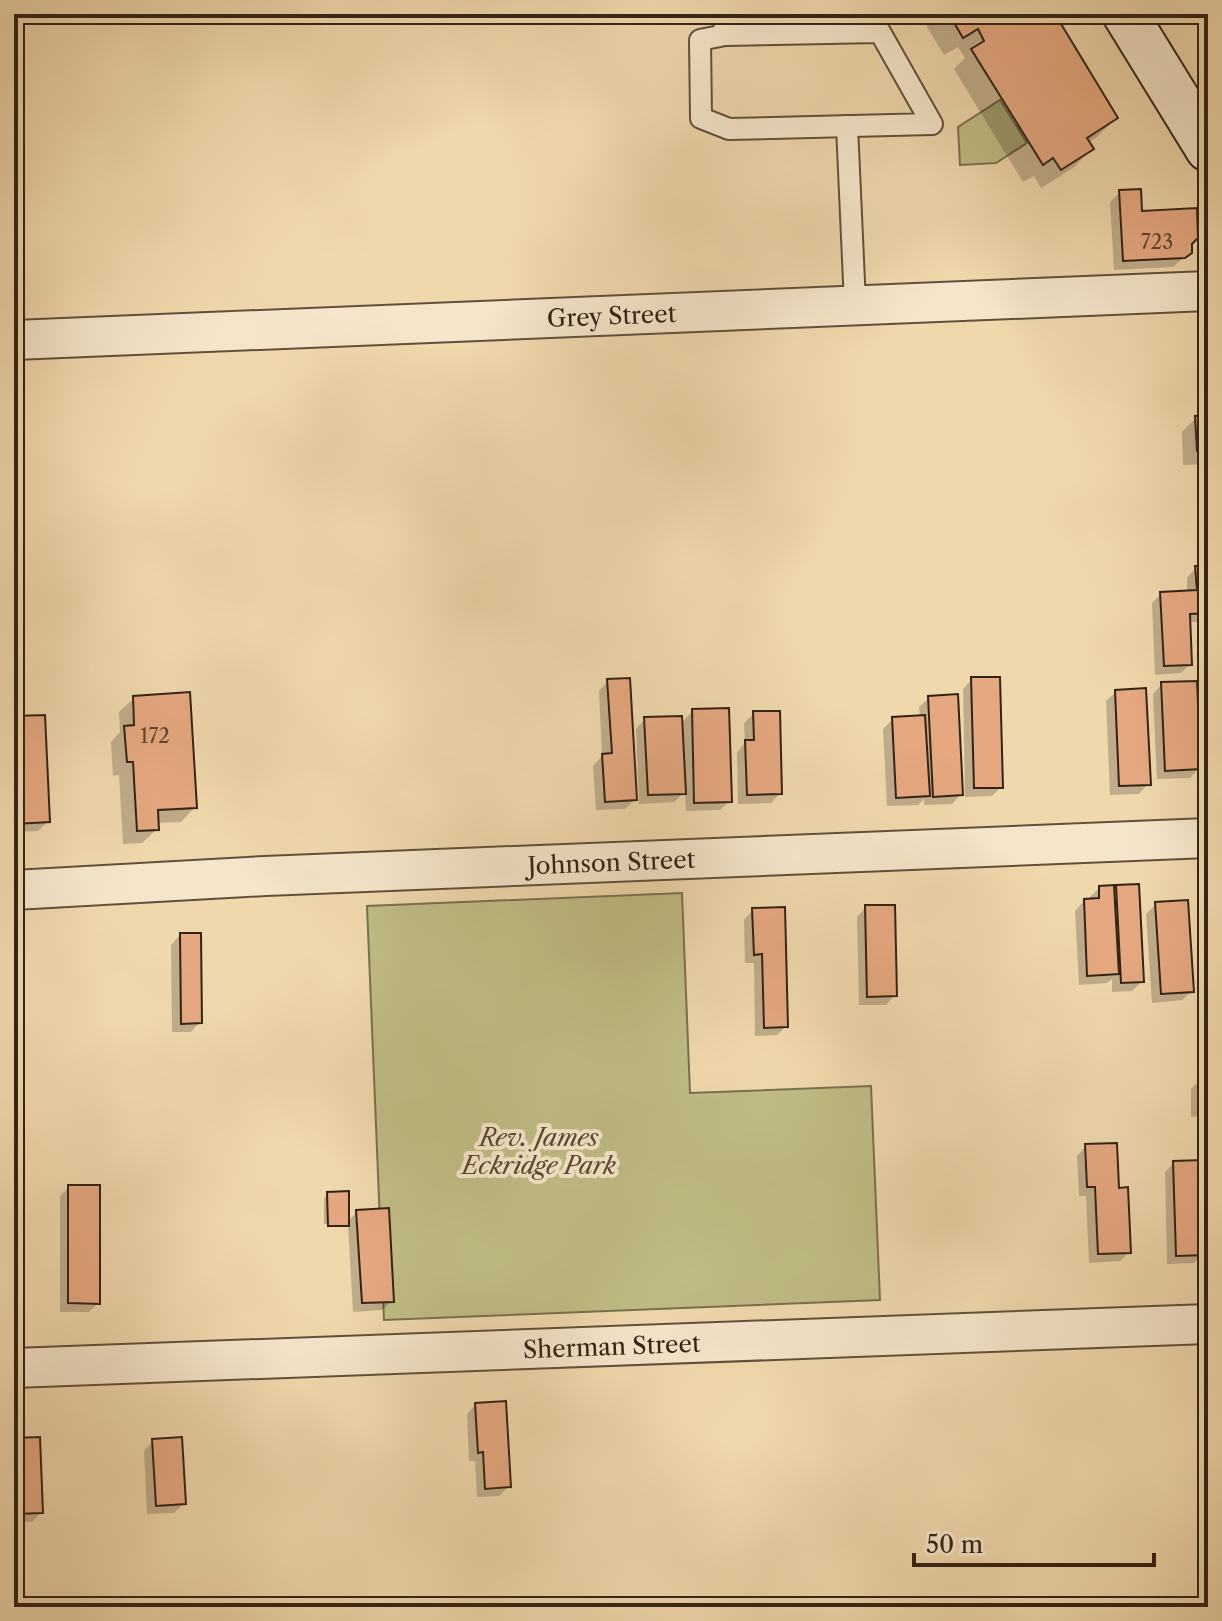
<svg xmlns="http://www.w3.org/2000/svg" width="1222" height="1621" viewBox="0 0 1222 1621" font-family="'Libre Caslon Text',serif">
	<rect width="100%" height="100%" fill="#f0d8ad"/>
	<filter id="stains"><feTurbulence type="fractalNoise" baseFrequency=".0025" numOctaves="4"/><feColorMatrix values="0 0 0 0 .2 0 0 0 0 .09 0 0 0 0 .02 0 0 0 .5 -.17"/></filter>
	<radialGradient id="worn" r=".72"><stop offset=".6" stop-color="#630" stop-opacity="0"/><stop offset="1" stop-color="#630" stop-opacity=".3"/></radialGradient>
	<g fill="#c0bc85" stroke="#7a704e" stroke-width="2">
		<path d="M 1000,100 L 1027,143 L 996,163 L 960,165 L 958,127 Z"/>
		<path d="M 682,893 L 690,1093 L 871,1086 L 880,1300 L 384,1320 L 367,906 Z"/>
	</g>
	<g fill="#0003">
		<path d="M 919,14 L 1052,14 L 1116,118 L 1097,137 L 1088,143 L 1092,149 L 1073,168 L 1041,188 L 1034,176 L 1023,182 L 954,69 L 965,58 L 958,47 L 944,55 Z"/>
		<path d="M 1120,192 L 1140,213 L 1190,244 L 1190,252 L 1173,267 L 1114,270 L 1110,202 Z"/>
		<path d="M 1208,417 L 1208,464 L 1183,465 L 1182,432 L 1196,418 Z"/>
		<path d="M 1196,568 L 1208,568 L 1208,615 L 1202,622 L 1188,622 L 1190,664 L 1181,673 L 1155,675 L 1152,603 L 1161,594 L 1187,592 L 1187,578 Z"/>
		<path d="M 972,679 L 1001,787 L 992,796 L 965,797 L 963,689 Z"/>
		<path d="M 608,681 L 635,799 L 625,809 L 596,810 L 593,766 L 602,756 L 599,691 Z"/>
		<path d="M 1162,684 L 1199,768 L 1190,778 L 1157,779 L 1153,694 Z"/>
		<path d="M 1116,692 L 1148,784 L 1139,794 L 1110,795 L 1106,701 Z"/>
		<path d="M 134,698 L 195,807 L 181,822 L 157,823 L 157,829 L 142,843 L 123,844 L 119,775 L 113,776 L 111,742 L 120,732 L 119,712 Z"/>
		<path d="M 929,698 L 961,794 L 952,804 L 924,805 L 924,799 L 918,805 L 887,806 L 883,729 L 893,719 L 920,718 L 919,707 Z"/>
		<path d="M 1208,699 L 1208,777 L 1207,700 Z"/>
		<path d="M 693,711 L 730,801 L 720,810 L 686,811 L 685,792 L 674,802 L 639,804 L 636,729 L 645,719 L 681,723 Z"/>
		<path d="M 754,713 L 780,793 L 771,803 L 738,804 L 737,752 L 745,743 L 744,723 Z"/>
		<path d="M 43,717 L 48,821 L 38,831 L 14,832 L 14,718 Z"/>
		<path d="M 1117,887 L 1142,981 L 1132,991 L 1112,992 L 1112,979 L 1107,983 L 1079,985 L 1075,911 L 1084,901 L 1090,901 L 1090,897 L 1099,888 L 1112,891 Z"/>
		<path d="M 1156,904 L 1192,991 L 1182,1000 L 1152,1003 L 1146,914 Z"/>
		<path d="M 866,907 L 895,995 L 886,1005 L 859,1005 L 857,917 Z"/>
		<path d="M 753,910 L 786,1026 L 777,1035 L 755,1036 L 754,963 L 745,963 L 744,920 Z"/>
		<path d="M 180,935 L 200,1022 L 191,1032 L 172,1032 L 171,945 Z"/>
		<path d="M 1200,1080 L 1208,1080 L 1208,1116 L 1191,1117 L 1191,1089 Z"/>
		<path d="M 1086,1146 L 1117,1190 L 1129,1252 L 1120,1261 L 1089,1263 L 1086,1196 L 1079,1196 L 1077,1156 Z"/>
		<path d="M 1174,1163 L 1203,1254 L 1194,1263 L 1167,1264 L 1165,1172 Z"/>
		<path d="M 69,1187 L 98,1303 L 89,1312 L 60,1312 L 60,1196 Z"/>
		<path d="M 328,1194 L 347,1222 L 357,1212 L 392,1301 L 382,1310 L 353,1312 L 348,1225 L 346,1227 L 346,1224 L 324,1224 L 324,1198 Z"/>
		<path d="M 476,1404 L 509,1486 L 499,1496 L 477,1497 L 475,1461 L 469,1461 L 467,1414 Z"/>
		<path d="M 14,1440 L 41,1512 L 32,1522 L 14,1522 Z"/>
		<path d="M 153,1441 L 184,1503 L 174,1513 L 147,1514 L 144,1451 Z"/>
	</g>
	<g fill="#e6a881" stroke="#332316" stroke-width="2">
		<path d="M 949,14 L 1055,14 L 1118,118 L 1087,138 L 1094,149 L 1061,170 L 1053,158 L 1043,165 L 971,49 L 984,41 L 978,29 L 963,38 Z"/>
		<path d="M 1141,189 L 1142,211 L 1197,208 L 1198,238 L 1192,244 L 1192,253 L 1185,258 L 1123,261 L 1119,190 Z"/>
		<path d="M 1208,415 L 1208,451 L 1197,451 L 1195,416 Z"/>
		<path d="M 1195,566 L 1208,566 L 1208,613 L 1190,614 L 1192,665 L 1164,666 L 1160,592 L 1197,590 Z"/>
		<path d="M 971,677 L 1000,677 L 1003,788 L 974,788 Z"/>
		<path d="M 630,678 L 637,800 L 605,802 L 602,754 L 612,753 L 607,679 Z"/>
		<path d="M 1197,681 L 1201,769 L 1165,771 L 1161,682 Z"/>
		<path d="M 1146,688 L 1151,785 L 1119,786 L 1115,690 Z"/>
		<path d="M 190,692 L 197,808 L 158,810 L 159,830 L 137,831 L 133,762 L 127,762 L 124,726 L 134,725 L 133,696 Z"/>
		<path d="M 958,694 L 963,795 L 933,797 L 928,696 Z"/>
		<path d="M 729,708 L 732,802 L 694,803 L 692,709 Z"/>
		<path d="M 753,711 L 780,711 L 782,794 L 747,795 L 745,740 L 754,740 Z"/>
		<path d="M 45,715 L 50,822 L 15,824 L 14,716 Z"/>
		<path d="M 925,715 L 930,796 L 896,798 L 892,717 Z"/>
		<path d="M 682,716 L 686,794 L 648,795 L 644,717 Z"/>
		<path d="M 1139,884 L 1144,982 L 1121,983 L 1116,885 Z"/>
		<path d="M 1114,885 L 1119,974 L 1087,976 L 1084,899 L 1099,898 L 1099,886 Z"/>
		<path d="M 1188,900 L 1194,992 L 1161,994 L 1155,902 Z"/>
		<path d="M 865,905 L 895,905 L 897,996 L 867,997 Z"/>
		<path d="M 785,907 L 788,1027 L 764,1028 L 762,954 L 754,955 L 752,908 Z"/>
		<path d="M 14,933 L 17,933 L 22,1008 L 14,1009 Z"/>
		<path d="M 180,933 L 201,933 L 202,1023 L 181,1024 Z"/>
		<path d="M 1199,1078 L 1208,1078 L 1208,1108 L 1200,1108 Z"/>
		<path d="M 1117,1143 L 1119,1188 L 1128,1187 L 1131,1253 L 1098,1254 L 1095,1187 L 1087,1187 L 1085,1144 Z"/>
		<path d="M 1203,1160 L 1205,1255 L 1176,1256 L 1173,1161 Z"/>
		<path d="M 68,1185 L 100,1185 L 100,1304 L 68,1303 Z"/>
		<path d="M 349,1191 L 349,1226 L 328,1226 L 327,1192 Z"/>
		<path d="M 389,1208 L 394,1302 L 362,1303 L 356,1210 Z"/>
		<path d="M 506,1401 L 511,1487 L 485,1489 L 483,1452 L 478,1453 L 475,1403 Z"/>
		<path d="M 40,1437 L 43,1513 L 14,1514 L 14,1438 Z"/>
		<path d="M 182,1437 L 186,1504 L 156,1506 L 152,1439 Z"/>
	</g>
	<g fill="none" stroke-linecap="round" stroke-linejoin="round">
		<g stroke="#62503c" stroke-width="24">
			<g id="service">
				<path d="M 724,14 L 725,35"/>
				<path d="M 880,32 L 932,124 L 729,129 L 701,118 L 700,40 L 725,35 Z"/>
				<path d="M 847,126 L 855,304"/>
			</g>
		</g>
		<g stroke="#62503c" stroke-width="42">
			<g id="minor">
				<path id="s1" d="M 14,340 L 1208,291"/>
				<path id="s2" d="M 14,890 L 265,876 L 1208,838"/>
				<path id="s3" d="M 14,1368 L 1208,1324"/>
			</g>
		</g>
		<g stroke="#332316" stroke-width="48">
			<path id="secondary" d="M 1125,14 L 1208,149"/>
		</g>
		<use href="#service" stroke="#f5e6ca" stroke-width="20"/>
		<use href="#minor" stroke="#f5e6ca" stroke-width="38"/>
		<use href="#secondary" stroke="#f5e6ca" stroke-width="44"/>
	</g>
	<g text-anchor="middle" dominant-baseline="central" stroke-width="8" stroke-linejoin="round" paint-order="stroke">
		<g font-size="20" fill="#604431">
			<text x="1157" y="242">723</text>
			<text x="155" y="736">172</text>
		</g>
		<g font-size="24" fill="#332316" stroke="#f5e6ca">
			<text stroke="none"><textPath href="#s1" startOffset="598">Grey Street</textPath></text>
			<text stroke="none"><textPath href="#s2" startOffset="598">Johnson Street</textPath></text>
			<text stroke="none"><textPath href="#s3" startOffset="598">Sherman Street</textPath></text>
		</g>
		<g font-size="24" font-style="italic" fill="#564932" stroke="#f5e6ca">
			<text x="539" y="1137">Rev. James<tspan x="539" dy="28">Eckridge Park</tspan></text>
		</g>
	</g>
	<rect width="1222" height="1621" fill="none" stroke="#f0d8ad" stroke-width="48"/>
	<rect x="16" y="16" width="1190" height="1589" fill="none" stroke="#332316" stroke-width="4"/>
	<rect x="24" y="24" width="1174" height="1573" fill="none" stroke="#332316" stroke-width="2"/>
	<path d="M914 1553v12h240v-12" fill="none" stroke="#332316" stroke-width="4"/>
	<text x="926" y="1553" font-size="24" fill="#332316" stroke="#f5e6ca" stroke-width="6" paint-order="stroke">50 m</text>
	<rect width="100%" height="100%" filter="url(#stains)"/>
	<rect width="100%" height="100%" fill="url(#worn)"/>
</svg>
